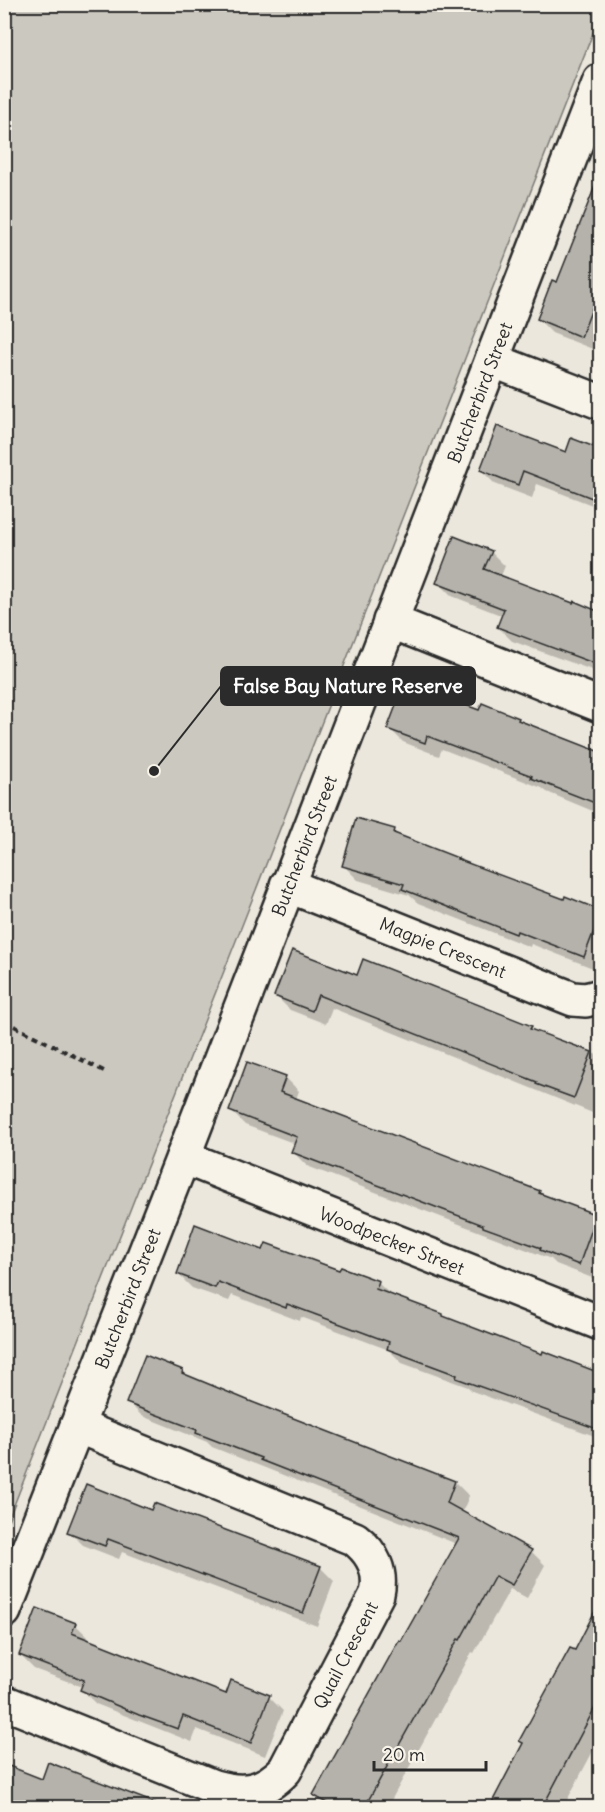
<svg xmlns="http://www.w3.org/2000/svg" width="605" height="1812" viewBox="0 0 605 1812" font-family="Delius,sans-serif">
	<rect width="100%" height="100%" fill="#ebe7dd"/>
	<filter id="ink" filterUnits="userSpaceOnUse"><feTurbulence type="fractalNoise" baseFrequency=".0167" numOctaves="2"/><feDisplacementMap in="SourceGraphic" scale="12" xChannelSelector="R" yChannelSelector="G"/><feConvolveMatrix kernelMatrix="1 2 1 2 8 2 1 2 1" color-interpolation-filters="sRGB"/></filter>
	<g filter="url(#ink)">
		<path fill="#cbc8bf" stroke="#7b7a75" stroke-width="1.5" d="M 5,4 L 600,4 L 600,15 L 5,1528 Z"/>
		<g fill="#0003">
			<path d="M 600,164 L 600,337 L 595,350 L 552,333 L 538,319 L 557,284 L 597,185 L 594,181 Z"/>
			<path d="M 572,440 L 600,451 L 600,508 L 537,484 L 532,498 L 495,484 L 481,470 L 567,453 Z"/>
			<path d="M 491,552 L 505,566 L 501,576 L 600,614 L 600,673 L 512,641 L 498,627 L 503,616 L 452,596 L 438,582 Z"/>
			<path d="M 480,712 L 519,719 L 523,723 L 600,754 L 600,814 L 547,792 L 542,788 L 442,749 L 439,756 L 403,742 L 389,728 Z"/>
			<path d="M 394,831 L 400,837 L 565,900 L 566,898 L 600,911 L 600,963 L 598,970 L 531,944 L 530,947 L 418,903 L 409,895 L 358,880 L 344,866 Z"/>
			<path d="M 358,977 L 531,1027 L 537,1033 L 600,1056 L 600,1116 L 332,1008 L 326,1024 L 290,1010 L 276,996 Z"/>
			<path d="M 285,1077 L 299,1091 L 296,1099 L 539,1192 L 543,1197 L 596,1216 L 600,1221 L 600,1281 L 556,1264 L 551,1259 L 307,1166 L 293,1152 L 296,1144 L 245,1125 L 231,1111 Z"/>
			<path d="M 264,1252 L 340,1272 L 342,1269 L 378,1283 L 392,1296 L 443,1315 L 447,1319 L 600,1375 L 600,1438 L 472,1391 L 468,1387 L 402,1363 L 389,1350 L 301,1317 L 300,1321 L 232,1295 L 229,1301 L 192,1288 L 178,1274 Z"/>
			<path d="M 182,1371 L 188,1377 L 455,1482 L 469,1496 L 462,1513 L 531,1551 L 545,1565 L 527,1598 L 510,1589 L 474,1653 L 472,1652 L 387,1808 L 327,1808 L 315,1795 L 457,1544 L 212,1447 L 207,1442 L 142,1416 L 128,1402 Z"/>
			<path d="M 152,1512 L 320,1567 L 334,1581 L 317,1626 L 122,1552 L 119,1559 L 83,1545 L 69,1531 Z"/>
			<path d="M 600,1606 L 600,1738 L 565,1804 L 568,1808 L 490,1808 Z"/>
			<path d="M 75,1624 L 89,1638 L 88,1641 L 227,1696 L 269,1697 L 283,1711 L 265,1756 L 197,1729 L 192,1742 L 96,1704 L 82,1690 L 83,1687 L 34,1669 L 20,1655 Z"/>
		</g>
		<g fill="#b5b2ab" stroke="#2b2b2b" stroke-width="1.5">
			<path d="M 599,176 L 600,176 L 600,288 L 581,337 L 537,319 L 552,280 L 557,282 Z"/>
			<path d="M 497,426 L 566,452 L 571,438 L 600,449 L 600,475 L 592,498 L 523,471 L 518,485 L 480,470 Z"/>
			<path d="M 454,536 L 492,551 L 484,569 L 573,603 L 574,601 L 600,612 L 600,644 L 593,663 L 497,627 L 504,609 L 436,583 Z"/>
			<path d="M 405,682 L 479,710 L 482,703 L 519,718 L 518,720 L 600,752 L 600,805 L 531,778 L 532,776 L 427,736 L 425,743 L 387,729 Z"/>
			<path d="M 356,818 L 395,829 L 394,833 L 458,858 L 457,859 L 564,899 L 565,896 L 600,910 L 600,915 L 584,957 L 517,931 L 516,934 L 402,889 L 404,884 L 342,866 Z"/>
			<path d="M 292,950 L 357,975 L 363,959 L 532,1026 L 530,1029 L 592,1052 L 574,1098 L 536,1084 L 537,1082 L 318,995 L 312,1011 L 274,996 Z"/>
			<path d="M 247,1062 L 286,1076 L 280,1092 L 540,1191 L 539,1193 L 597,1215 L 579,1265 L 540,1250 L 541,1248 L 483,1227 L 483,1225 L 291,1152 L 297,1137 L 229,1111 Z"/>
			<path d="M 195,1224 L 263,1250 L 266,1243 L 339,1270 L 341,1267 L 379,1281 L 376,1289 L 443,1314 L 443,1316 L 542,1354 L 543,1351 L 600,1373 L 600,1430 L 456,1378 L 457,1375 L 387,1349 L 389,1342 L 287,1304 L 286,1308 L 218,1282 L 215,1288 L 177,1274 Z"/>
			<path d="M 145,1355 L 183,1370 L 182,1373 L 252,1402 L 455,1481 L 447,1503 L 532,1550 L 512,1585 L 495,1576 L 460,1640 L 458,1639 L 364,1808 L 335,1808 L 313,1795 L 399,1640 L 401,1641 L 459,1538 L 260,1460 L 261,1458 L 196,1433 L 197,1430 L 126,1403 Z"/>
			<path d="M 86,1484 L 151,1510 L 154,1503 L 321,1566 L 303,1613 L 108,1539 L 105,1546 L 67,1532 Z"/>
			<path d="M 600,1601 L 600,1698 L 542,1808 L 489,1808 L 523,1743 L 519,1741 L 538,1706 L 570,1648 L 575,1650 Z"/>
			<path d="M 37,1608 L 76,1623 L 72,1633 L 226,1694 L 231,1680 L 270,1695 L 251,1743 L 183,1716 L 178,1729 L 139,1715 L 80,1690 L 84,1680 L 19,1655 Z"/>
			<path d="M 48,1762 L 160,1805 L 160,1808 L 4,1808 L 4,1764 L 42,1779 Z"/>
		</g>
		<g fill="none" stroke-linecap="round" stroke-linejoin="round">
			<g stroke="#2b2b2b" stroke-width="38">
				<g id="minor">
					<path d="M 492,360 L 600,402"/>
					<path d="M 390,621 L 600,705"/>
					<path id="s1" d="M 287,885 L 573,999 L 586,1000 L 600,996"/>
					<path id="s2" d="M 183,1157 L 600,1323"/>
					<path id="s3" d="M 4,1611 L 183,1157 L 600,81"/>
					<path id="s4" d="M 4,1702 L 214,1787 C 243,1795 263,1793 285,1770 L 377,1594 C 382,1572 373,1553 355,1539 L 77,1426"/>
				</g>
			</g>
			<path stroke="#2b2b2b" stroke-width="4" stroke-dasharray="6 4.5" stroke-linecap="butt" d="M 4,1023 L 10,1024 L 104,1071"/>
			<use href="#minor" stroke="#f7f3e8" stroke-width="33"/>
		</g>
	</g>
	<g text-anchor="middle" dominant-baseline="central" stroke-width="5" stroke-linejoin="round" paint-order="stroke">
		<g font-size="18" fill="#2b2b2b" stroke="#f7f3e8">
			<text stroke="none"><textPath href="#s3" startOffset="1308">Butcherbird Street</textPath></text>
			<text stroke="none"><textPath href="#s3" startOffset="822">Butcherbird Street</textPath></text>
			<text stroke="none"><textPath href="#s1" startOffset="168">Magpie Crescent</textPath></text>
			<text stroke="none"><textPath href="#s2" startOffset="225">Woodpecker Street</textPath></text>
			<text stroke="none"><textPath href="#s3" startOffset="336">Butcherbird Street</textPath></text>
			<text stroke="none"><textPath href="#s4" startOffset="434">Quail Crescent</textPath></text>
		</g>
	</g>
	<path fill="none" stroke="#2b2b2b" stroke-width="2" d="M154 771L221 686"/>
	<circle fill="#2b2b2b" stroke="#f7f3e8" stroke-width="2" cx="154" cy="771" r="6"/>
	<rect fill="#2b2b2b" stroke="#2b2b2b" stroke-width="2" x="221" y="667" width="254" height="38" rx="6"/>
	<g font-size="20" text-anchor="middle" font-weight="bold" fill="#fff">
		<text x="348" y="693">False Bay Nature Reserve</text>
	</g>
	<rect width="605" height="1812" fill="none" stroke="#f7f3e8" stroke-width="24"/>
	<rect x="12" y="12" width="581" height="1788" fill="none" stroke="#2b2b2b" stroke-width="2" filter="url(#ink)"/>
	<path d="M374 1761v9h112v-9" fill="none" stroke="#2b2b2b" stroke-width="3"/>
	<text x="383" y="1761" font-size="18" fill="#2b2b2b" stroke="#f7f3e8" stroke-width="4.5" paint-order="stroke">20 m</text>
</svg>
